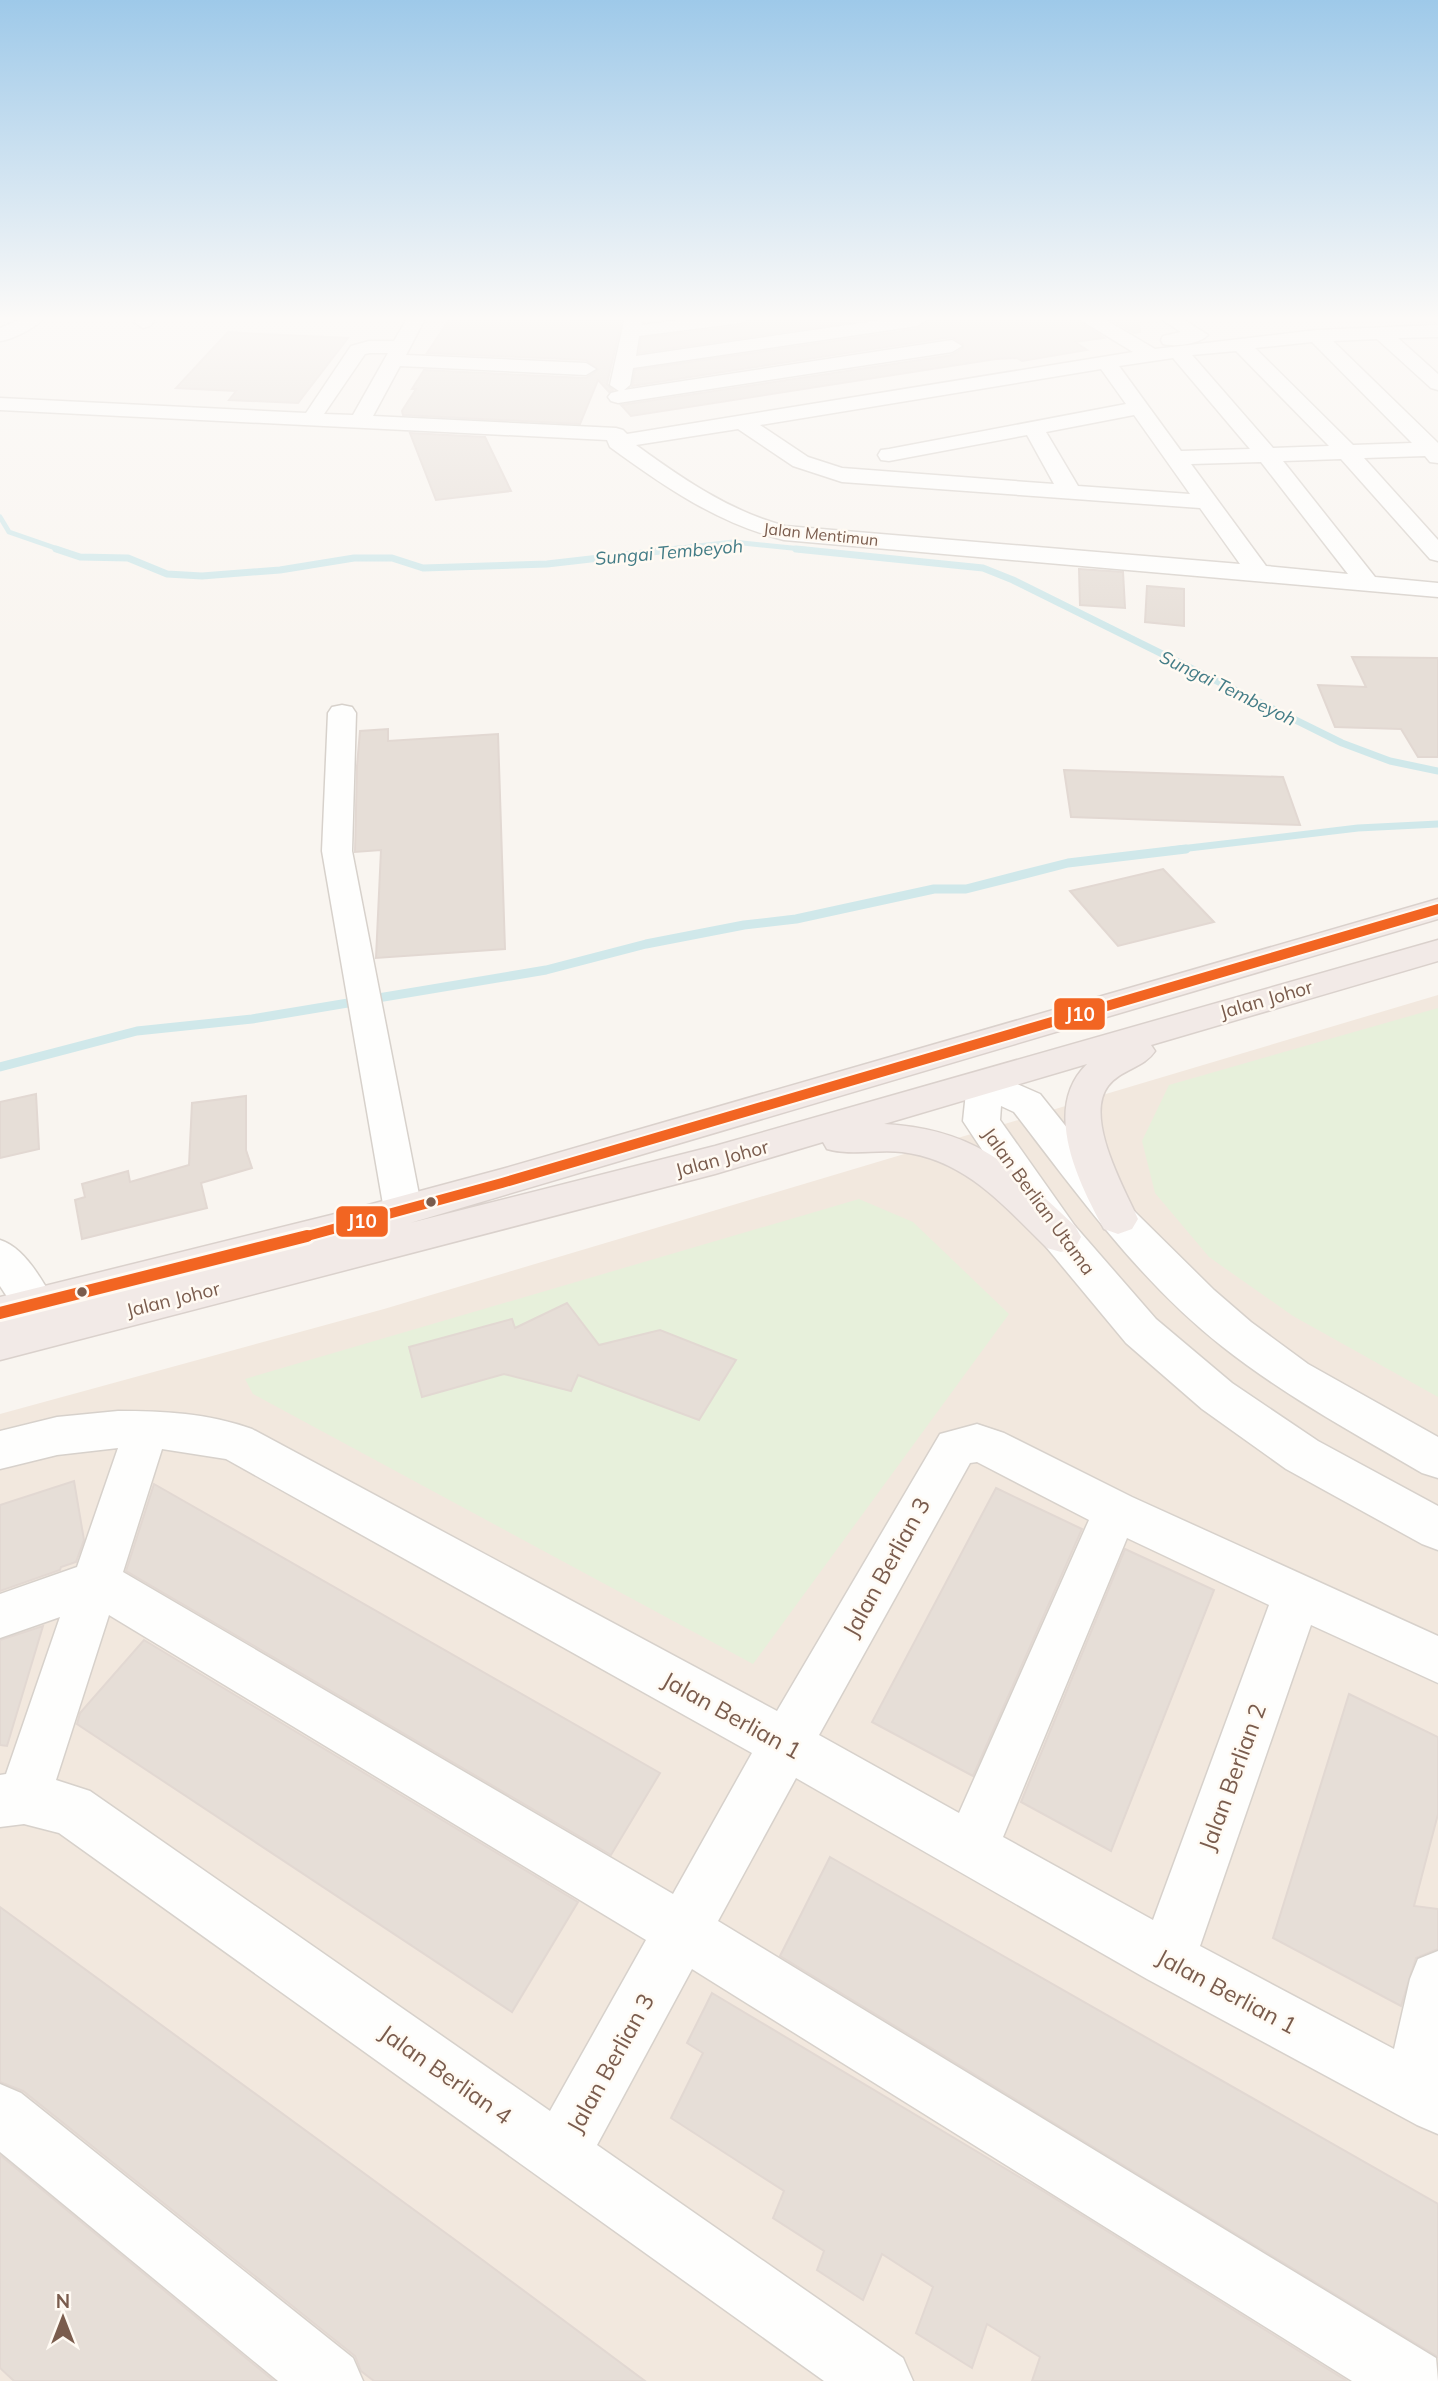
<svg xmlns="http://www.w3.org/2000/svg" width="1438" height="2381" viewBox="0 0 1438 2381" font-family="Mulish,sans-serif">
	<rect width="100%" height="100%" fill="#f9f5f0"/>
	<path fill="#f2e8de" d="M 1438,995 L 1438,2381 L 0,2381 L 0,1414 L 384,1309 Z"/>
	<g fill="#e7f0db">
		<path d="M 1438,1008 L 1438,1397 L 1293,1316 L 1209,1257 L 1155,1193 L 1142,1141 L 1169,1085 Z"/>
		<path d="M 859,1199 L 913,1222 L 1009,1314 L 753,1664 L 253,1394 L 245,1379 Z"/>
	</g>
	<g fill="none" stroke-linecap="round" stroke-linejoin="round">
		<g stroke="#d0e8ea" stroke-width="5">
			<path d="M 0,517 L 9,532 L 61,550"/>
			<path d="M 663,550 L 733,542 L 812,550"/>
		</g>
		<g stroke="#d0e8ea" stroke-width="7">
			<path d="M 56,549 L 80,557 L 128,558 L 167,574 L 202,576 L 280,570 L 354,558 L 392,558 L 423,568 L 547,564 L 678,549"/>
			<path d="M 796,549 L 983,568 L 1013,580 L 1342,743 L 1390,761 L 1438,771"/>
			<path d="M 1172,850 L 1358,828 L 1438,824"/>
		</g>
		<path stroke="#d0e8ea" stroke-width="9" d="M 0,1067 L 137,1031 L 252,1019 L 546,970 L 646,944 L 744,925 L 796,919 L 934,889 L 966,889 L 1068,863 L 1186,849"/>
	</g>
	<g fill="#e6ded7" stroke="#e2d8d2" stroke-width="2">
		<path d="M 451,317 L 622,320 L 607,384 L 613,390 L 609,392 L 598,380 L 580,424 L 403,415 L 402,411 L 416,389 L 412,389 L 424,370 L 586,378 L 598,370 L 586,360 L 427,353 Z"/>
		<path d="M 752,317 L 886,317 L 639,353 L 641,338 L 741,326 Z"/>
		<path d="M 927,317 L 1077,317 L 1081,323 L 1104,338 L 1075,342 L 1087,350 L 1022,361 L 1017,358 L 996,359 L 631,416 L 621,405 L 952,355 L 963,348 L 963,344 L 952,337 L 632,386 L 635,370 L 917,329 L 927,322 Z"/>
		<path d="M 1106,317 L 1138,317 L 1140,332 L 1134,333 Z"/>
		<path d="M 228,332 L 261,334 L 348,338 L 298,403 L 229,400 L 236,391 L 176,388 Z"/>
		<path d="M 410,433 L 485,437 L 511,491 L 436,500 Z"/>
		<path d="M 1079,569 L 1123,572 L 1125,608 L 1080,605 Z"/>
		<path d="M 1147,586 L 1184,589 L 1184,626 L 1145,622 Z"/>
		<path d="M 1352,657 L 1438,658 L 1438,757 L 1418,757 L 1401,729 L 1335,727 L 1318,685 L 1366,687 Z"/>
		<path d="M 388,729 L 388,741 L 498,734 L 505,949 L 376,958 L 381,850 L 355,852 L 357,766 L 360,731 Z"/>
		<path d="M 1064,770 L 1283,777 L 1300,825 L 1071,817 Z"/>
		<path d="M 1163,869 L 1214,922 L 1118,946 L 1070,891 Z"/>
		<path d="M 36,1094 L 39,1149 L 0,1158 L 0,1102 Z"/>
		<path d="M 246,1096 L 246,1150 L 252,1168 L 201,1183 L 207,1208 L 82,1239 L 75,1200 L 85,1197 L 82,1184 L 128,1171 L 130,1182 L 189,1165 L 192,1103 Z"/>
		<path d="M 567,1303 L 599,1345 L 660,1330 L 736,1360 L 699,1420 L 578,1375 L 571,1391 L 504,1374 L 422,1397 L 409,1347 L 512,1319 L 515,1328 Z"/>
		<path d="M 74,1481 L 84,1540 L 76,1562 L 61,1567 L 60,1570 L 0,1591 L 0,1505 Z"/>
		<path d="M 154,1484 L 660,1773 L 611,1855 L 126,1571 Z"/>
		<path d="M 996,1488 L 1082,1529 L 973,1776 L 872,1722 Z"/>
		<path d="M 1125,1549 L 1214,1590 L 1111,1851 L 1021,1802 Z"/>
		<path d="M 43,1626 L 7,1746 L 0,1745 L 0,1640 Z"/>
		<path d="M 144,1640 L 578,1902 L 512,2012 L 77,1724 L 80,1713 Z"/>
		<path d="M 1349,1694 L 1438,1737 L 1438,1814 L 1414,1906 L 1438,1909 L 1438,1949 L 1416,1958 L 1401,2006 L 1273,1938 Z"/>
		<path d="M 830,1857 L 1438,2204 L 1438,2357 L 780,1956 Z"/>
		<path d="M 0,1907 L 484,2261 L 645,2381 L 374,2381 L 361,2371 L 355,2356 L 23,2091 L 0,2082 Z"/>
		<path d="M 712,1993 L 1043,2191 L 1347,2381 L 1032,2381 L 1040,2357 L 987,2324 L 972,2368 L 916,2333 L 933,2287 L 882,2254 L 863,2300 L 817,2270 L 824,2251 L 773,2218 L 784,2191 L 671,2118 L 703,2053 L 687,2043 Z"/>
		<path d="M 0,2155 L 274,2381 L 14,2381 L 0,2368 Z"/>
	</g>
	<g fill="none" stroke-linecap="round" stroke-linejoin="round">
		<g stroke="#d7d1cb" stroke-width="3">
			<g id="minor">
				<path d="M 26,317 L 45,317 C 38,327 11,340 0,341 L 0,328 Z"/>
				<path d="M 138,317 L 157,317 L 150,326 L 143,328 L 134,322 Z"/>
				<path d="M 408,317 L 426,317 L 406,355 L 586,363 L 596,369 L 586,375 L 400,366 L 373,416 L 616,428 L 623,430 L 627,434 L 1133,352 L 1082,321 L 1080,317 L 1101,317 L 1155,349 L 1317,330 L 1438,325 L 1438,337 L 1398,338 L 1438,374 L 1438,390 L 1431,388 L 1377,339 L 1333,341 L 1438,443 L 1438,463 L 1430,462 L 1425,456 L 1364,458 L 1438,540 L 1438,561 L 1430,559 L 1341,459 L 1283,461 L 1375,577 L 1438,583 L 1438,597 L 784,540 C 717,523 665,487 610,447 L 607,440 L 0,410 L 0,398 L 306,413 L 351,346 L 369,341 L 394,341 ZM 1312,342 L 1412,443 L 1353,445 L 1255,348 ZM 1236,351 L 1329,446 L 1273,448 L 1192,355 ZM 370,353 L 388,353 L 353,415 L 324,414 L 365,354 ZM 1173,358 L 1250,449 L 1181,451 L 1119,366 ZM 1101,369 L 1126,404 L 889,449 L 881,450 L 878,455 L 881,460 L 889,461 L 1027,435 L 1054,484 L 842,468 L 808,457 L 760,425 ZM 1134,415 L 1190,494 L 1078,486 L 1046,432 ZM 738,429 L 793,466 L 842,482 L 1200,508 L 1240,564 L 785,526 C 729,511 683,479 636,445 ZM 1261,462 L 1348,574 L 1266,566 L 1191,464 Z"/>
				<path d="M 625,317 L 643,317 L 642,325 L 703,317 L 750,317 L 741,323 L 639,336 L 636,356 L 902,317 L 924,317 L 926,320 L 917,326 L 633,368 L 630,385 L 624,390 L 952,340 L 962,346 L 952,352 L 618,403 L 611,401 L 608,397 L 611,393 L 619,391 L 610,385 Z"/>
				<path d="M 1158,317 L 1180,317 L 1208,335 C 1200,344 1175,347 1163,344 L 1161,340 L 1163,336 L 1181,332 Z"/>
				<path d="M 342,705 L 352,707 L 356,713 L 352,851 L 422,1210 L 417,1220 L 403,1225 L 389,1220 L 384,1210 L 322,851 L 328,713 L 332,707 Z"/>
				<path d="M 985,1070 L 1040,1094 L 1132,1209 L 1214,1290 L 1251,1322 L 1308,1364 L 1438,1437 L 1438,1478 L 1422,1473 C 1354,1433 1285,1396 1223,1347 C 1140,1282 1078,1195 1014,1112 L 1001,1106 L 1000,1120 L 1075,1226 L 1156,1319 L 1232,1383 L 1318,1441 L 1438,1506 L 1438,1550 L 1422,1544 L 1286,1469 L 1202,1409 L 1126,1343 L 1047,1248 L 963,1121 L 967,1083 L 972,1074 Z"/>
				<path d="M 0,1240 C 24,1247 43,1281 55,1303 L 49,1315 L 34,1319 L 19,1315 L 0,1286 Z"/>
				<path d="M 118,1411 C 163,1411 208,1413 252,1429 L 777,1711 L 940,1434 L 977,1424 L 1004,1433 L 1132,1497 L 1438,1636 L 1438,1683 L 1311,1625 L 1200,1946 L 1394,2049 L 1410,1979 L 1418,1959 L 1438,1951 L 1438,2134 L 1417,2125 L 1147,1979 L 796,1778 L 718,1921 L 1436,2358 L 1438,2381 L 1352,2381 L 692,1969 L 597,2145 L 903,2358 L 913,2381 L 824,2381 L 59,1833 L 24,1824 L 0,1827 L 0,1775 L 6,1774 L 60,1617 L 0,1638 L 0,1594 L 77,1567 L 118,1448 L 57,1455 L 0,1469 L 0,1431 L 57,1417 ZM 162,1449 L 226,1459 L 752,1753 L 673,1894 L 123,1572 ZM 977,1462 L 1089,1520 L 959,1813 L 819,1735 L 970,1463 ZM 1127,1538 L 1269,1605 L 1153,1920 L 1003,1837 ZM 109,1615 L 646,1940 L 550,2111 L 90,1791 L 56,1780 Z"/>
				<path d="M 0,2084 L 21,2093 L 353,2358 L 363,2381 L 278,2381 L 0,2152 Z"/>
			</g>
		</g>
		<g stroke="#dad1cc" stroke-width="3">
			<path id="highway" d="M 1438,899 L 1438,919 L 410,1223 L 715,1146 L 1438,940 L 1438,961 L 1151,1045 L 1155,1051 C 1144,1068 1121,1069 1108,1086 C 1084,1118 1124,1188 1138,1219 L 1132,1229 L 1118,1234 L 1104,1229 C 1079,1183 1041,1109 1087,1064 L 884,1124 C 976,1129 1012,1167 1075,1226 L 1081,1237 L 1075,1248 L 1061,1252 L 1047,1248 C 1003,1205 966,1160 902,1152 C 877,1149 851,1156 827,1149 L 823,1142 L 715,1174 L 0,1360 L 0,1297 L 331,1215 L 502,1169 Z"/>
		</g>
		<use href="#minor" fill="#fefefd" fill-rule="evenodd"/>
		<use href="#highway" fill="#f2eae7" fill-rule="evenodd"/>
		<g stroke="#fffaf3" stroke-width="14">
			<path id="bus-1-far1" d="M 300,1238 L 502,1183 L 1438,909"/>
		</g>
		<g stroke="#fffaf3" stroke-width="18">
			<path id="bus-1" d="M 0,1313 L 307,1236"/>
		</g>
		<use href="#bus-1-far1" stroke="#f26522" stroke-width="10"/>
		<use href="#bus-1" stroke="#f26522" stroke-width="12"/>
	</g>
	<linearGradient id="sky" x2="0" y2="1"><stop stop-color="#9ec9e9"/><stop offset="0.49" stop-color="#fcfaf8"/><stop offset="1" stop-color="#fcfaf8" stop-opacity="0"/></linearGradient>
	<rect width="1438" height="650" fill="url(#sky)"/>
	<g fill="#7a5c4d" stroke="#fffaf3" stroke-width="2.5">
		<circle cx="431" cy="1202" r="6"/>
		<circle cx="82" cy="1292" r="6"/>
	</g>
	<g text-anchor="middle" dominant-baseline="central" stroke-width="5" stroke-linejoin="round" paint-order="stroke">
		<g font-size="16" fill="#7a5c4d" stroke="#fffaf3">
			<text transform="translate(821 534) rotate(6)">Jalan Mentimun</text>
		</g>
		<g font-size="18" font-style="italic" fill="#437c86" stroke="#fffaf3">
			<text transform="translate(669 552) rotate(-5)">Sungai Tembeyoh</text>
			<text transform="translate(1228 688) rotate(26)">Sungai Tembeyoh</text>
		</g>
		<g font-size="19" fill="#7a5c4d" stroke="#fffaf3">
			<text transform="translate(1266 999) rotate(-16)">Jalan Johor</text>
			<text transform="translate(722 1158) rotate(-15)">Jalan Johor</text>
			<text transform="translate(1039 1201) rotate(54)">Jalan Berlian Utama</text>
			<text transform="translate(173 1299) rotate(-14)">Jalan Johor</text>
		</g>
		<g font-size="23" fill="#7a5c4d" stroke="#fffaf3">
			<text transform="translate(886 1567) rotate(-61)">Jalan Berlian 3</text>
			<text transform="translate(732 1715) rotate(29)">Jalan Berlian 1</text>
			<text transform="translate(1232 1777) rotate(-70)">Jalan Berlian 2</text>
			<text transform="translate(1227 1991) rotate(28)">Jalan Berlian 1</text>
			<text transform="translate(610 2063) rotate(-61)">Jalan Berlian 3</text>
			<text transform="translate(446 2074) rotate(35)">Jalan Berlian 4</text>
		</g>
	</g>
	<g stroke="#fffaf3" stroke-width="2.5">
		<rect x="1053" y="997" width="53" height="34" rx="7" fill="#f26522"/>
		<rect x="335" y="1205" width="54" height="33" rx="7" fill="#f26522"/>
	</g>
	<g font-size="19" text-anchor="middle" font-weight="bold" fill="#fff">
		<text x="1080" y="1021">J10</text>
		<text x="362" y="1228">J10</text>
	</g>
	<g transform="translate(63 2318)" stroke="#fffaf3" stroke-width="5" paint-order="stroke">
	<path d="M0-5L12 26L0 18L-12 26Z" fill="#7a5c4d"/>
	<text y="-10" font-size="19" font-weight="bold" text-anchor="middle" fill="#7a5c4d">N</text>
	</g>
</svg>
